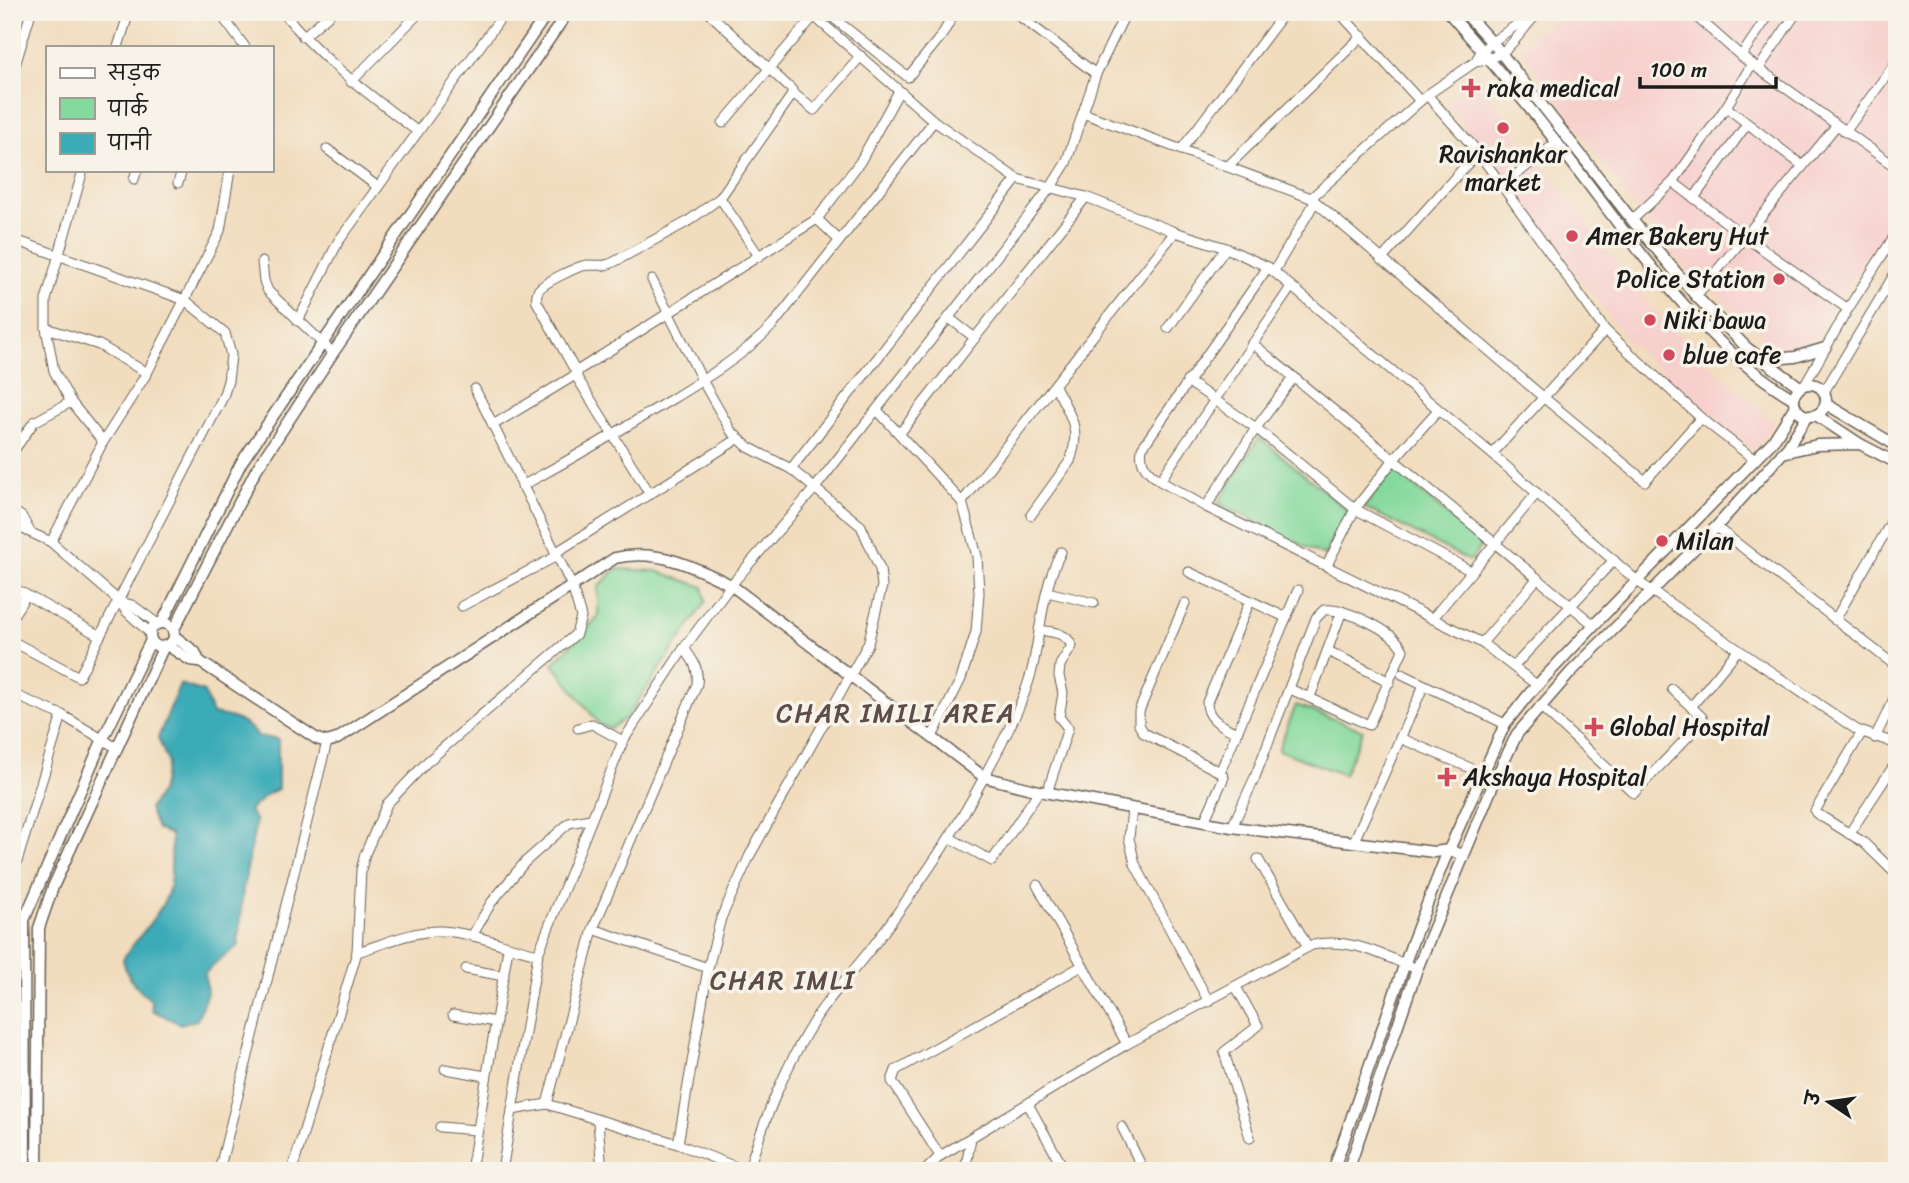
<svg xmlns="http://www.w3.org/2000/svg" width="1909" height="1183" viewBox="0 0 1909 1183" font-family="Sriracha,'Playpen Sans Deva',sans-serif">
	<rect width="100%" height="100%" fill="#f7f3e8"/>
	<filter id="ink" filterUnits="userSpaceOnUse"><feTurbulence type="fractalNoise" baseFrequency=".0143" numOctaves="2"/><feDisplacementMap in="SourceGraphic" scale="14" xChannelSelector="R" yChannelSelector="G"/><feConvolveMatrix kernelMatrix="1 2 1 2 8 2 1 2 1" color-interpolation-filters="sRGB"/></filter>
	<filter id="wash" filterUnits="userSpaceOnUse"><feTurbulence type="fractalNoise" baseFrequency=".00686" numOctaves="4" result="noise"/><feDisplacementMap in="SourceGraphic" scale="28" xChannelSelector="R" yChannelSelector="G"/><feGaussianBlur stdDeviation="1.57" result="paint"/><feColorMatrix in="noise" values="0 0 0 0 0 0 0 0 0 0 0 0 0 0 0 0 0 1.4 0 .05"/><feComposite in="paint" operator="in"/></filter>
	<g filter="url(#wash)">
		<rect width="100%" height="100%" fill="#f1dcbd"/>
		<g fill="#f7d0ce">
			<path d="M 1562,12 L 1897,12 L 1897,213 L 1809,346 L 1773,345 L 1661,244 L 1520,48 Z"/>
			<path d="M 1475,78 L 1657,314 L 1701,357 L 1775,423 L 1753,450 L 1729,432 L 1629,342 L 1534,220 L 1446,103 Z"/>
		</g>
		<g fill="#84d99c" stroke="#507a5c" stroke-width="2">
			<path d="M 1259,437 L 1348,511 L 1324,556 L 1218,503 Z"/>
			<path d="M 1394,469 L 1482,545 L 1470,561 L 1364,507 Z"/>
			<path d="M 616,569 L 657,571 L 703,587 L 706,601 L 627,717 L 611,728 L 600,725 L 553,664 L 598,617 L 598,587 Z"/>
			<path d="M 1296,705 L 1363,730 L 1344,775 L 1278,750 Z"/>
		</g>
		<path fill="#3babb7" stroke="#2c646a" stroke-width="2" d="M 180,684 L 204,692 L 212,714 C 231,716 247,721 259,737 L 278,739 L 278,789 L 266,795 L 249,811 L 256,821 L 243,890 L 238,946 L 220,959 L 205,973 L 207,993 L 197,1020 L 180,1024 L 152,1010 L 151,1000 C 136,988 127,979 123,959 C 136,938 166,910 170,885 C 172,869 171,851 171,835 L 157,829 L 149,809 L 161,791 L 168,762 L 158,738 Z"/>
	</g>
	<g filter="url(#ink)">
		<g fill="none" stroke-linecap="round" stroke-linejoin="round">
			<g stroke="#675f54" stroke-width="11">
				<g id="minor">
					<path d="M 219,12 L 245,47"/>
					<path d="M 283,12 C 321,60 370,95 418,132"/>
					<path d="M 826,12 L 908,77 L 942,35 L 955,12"/>
					<path d="M 1014,12 L 1096,74"/>
					<path d="M 1339,12 L 1420,101"/>
					<path d="M 1691,12 L 1741,56 L 1897,168"/>
					<path d="M 303,37 L 332,12"/>
					<path d="M 118,47 L 129,12"/>
					<path d="M 1741,56 L 1771,12"/>
					<path d="M 1475,62 C 1510,58 1517,33 1539,12"/>
					<path d="M 1759,68 L 1797,12"/>
					<path d="M 12,76 L 31,12"/>
					<path d="M 351,82 L 420,12"/>
					<path d="M 793,93 L 814,110 L 861,56"/>
					<path d="M 1427,95 L 1478,152 L 1605,330 L 1701,418 L 1755,460"/>
					<path d="M 1726,107 L 1803,166"/>
					<path d="M 1083,113 L 1311,198 L 1543,397 L 1645,481 L 1701,418"/>
					<path d="M 723,123 L 814,16 L 934,121 L 1017,179 L 1086,197 L 1175,232 L 1226,248 L 1268,267 L 1492,454 L 1637,581 L 1857,730 L 1897,744"/>
					<path d="M 1845,132 L 1897,61"/>
					<path d="M 327,149 L 378,187"/>
					<path d="M 1181,150 L 1285,12"/>
					<path d="M 1228,166 L 1362,36"/>
					<path d="M 83,170 L 46,300 L 46,328 L 54,371 L 71,402 L 103,442"/>
					<path d="M 134,179 L 137,170"/>
					<path d="M 1673,182 L 1745,237 L 1848,309"/>
					<path d="M 178,183 L 182,170"/>
					<path d="M 1502,186 L 1557,142"/>
					<path d="M 720,198 L 759,256"/>
					<path d="M 1311,198 L 1427,95 L 1475,62 L 1482,50 L 1492,42 L 1515,26 L 1527,24"/>
					<path d="M 1694,198 L 1747,124"/>
					<path d="M 817,219 L 839,240"/>
					<path d="M 1632,220 L 1673,182 L 1726,107 L 1752,64"/>
					<path d="M 12,239 L 185,300 L 225,333 L 231,355 L 228,381 L 223,397 L 79,677 L 12,641"/>
					<path d="M 1381,260 L 1478,152"/>
					<path d="M 262,262 L 264,281 L 268,291 L 333,353"/>
					<path d="M 1274,271 L 1315,202"/>
					<path d="M 652,280 L 702,380 L 731,431 L 748,447 L 791,469 L 861,526 L 880,569 L 882,586 L 868,644 L 750,855 L 721,918 L 708,968 L 678,1144"/>
					<path d="M 1291,287 L 1160,481 L 1206,507 L 1482,643 L 1538,686"/>
					<path d="M 1696,296 L 1836,126"/>
					<path d="M 949,318 L 975,338"/>
					<path d="M 298,321 L 338,242 L 505,12"/>
					<path d="M 46,328 L 99,345 L 147,373"/>
					<path d="M 1168,328 L 1226,248"/>
					<path d="M 1252,343 L 1594,625"/>
					<path d="M 577,371 L 817,219 L 860,162 L 899,91"/>
					<path d="M 576,376 L 650,494"/>
					<path d="M 1187,381 L 1256,428 L 1355,509 L 1471,571"/>
					<path d="M 1805,384 L 1848,309 L 1897,232"/>
					<path d="M 475,389 L 493,425"/>
					<path d="M 1824,392 L 1897,270"/>
					<path d="M 877,410 L 962,502 L 977,556 L 979,593 L 976,632 L 961,679 L 932,737"/>
					<path d="M 900,433 L 1086,197"/>
					<path d="M 12,453 L 34,422 L 71,402"/>
					<path d="M 1492,454 L 1605,330"/>
					<path d="M 791,469 L 1017,179"/>
					<path d="M 1160,481 C 1147,471 1139,464 1142,448 L 1268,267"/>
					<path d="M 522,486 C 573,458 623,429 672,399 C 708,377 744,355 773,325 L 934,121"/>
					<path d="M 962,502 L 1175,232"/>
					<path d="M 1206,507 L 1256,428 L 1294,377"/>
					<path d="M 12,510 L 22,517 L 29,530"/>
					<path d="M 1031,515 L 1070,461 C 1082,428 1070,415 1055,386"/>
					<path d="M 12,524 L 51,542 L 119,601 L 127,612 L 150,633"/>
					<path d="M 1716,527 L 1897,667"/>
					<path d="M 51,542 L 103,442 L 147,373 L 220,231 L 230,170"/>
					<path d="M 555,553 L 738,439"/>
					<path d="M 1327,565 L 1355,509 L 1395,458 L 1438,410"/>
					<path d="M 1189,572 L 1285,617"/>
					<path d="M 12,587 L 100,636"/>
					<path d="M 1047,592 L 1094,603"/>
					<path d="M 120,602 L 132,605 L 158,624"/>
					<path d="M 1185,603 L 1139,711 L 1139,725 L 1144,733 L 1220,772 L 1224,777 L 1204,822"/>
					<path d="M 462,606 L 557,556"/>
					<path d="M 12,617 L 26,595"/>
					<path d="M 1432,619 L 1537,493"/>
					<path d="M 1835,620 L 1897,512"/>
					<path d="M 1039,630 C 1052,632 1066,632 1072,646 L 1060,665 L 1059,676 L 1063,693 L 1059,717 L 1068,728 L 1047,793"/>
					<path d="M 1482,643 L 1537,579"/>
					<path d="M 1328,651 L 1390,682"/>
					<path d="M 1514,666 L 1614,560"/>
					<path d="M 1402,674 L 1505,724"/>
					<path d="M 12,694 L 62,715 L 117,748"/>
					<path d="M 1310,697 L 1342,611"/>
					<path d="M 1540,706 L 1634,793 L 1703,721 L 1702,717 L 1672,689"/>
					<path d="M 1691,707 L 1738,650"/>
					<path d="M 578,728 L 592,724 L 623,741"/>
					<path d="M 1862,732 L 1815,811 L 1816,813 L 1863,842 L 1897,875"/>
					<path d="M 1236,733 C 1222,725 1207,720 1207,702 L 1250,601"/>
					<path d="M 1400,738 L 1482,773"/>
					<path d="M 1875,738 L 1897,692"/>
					<path d="M 1220,772 L 1298,590"/>
					<path d="M 1132,809 L 1129,838 L 1135,864 L 1209,1002"/>
					<path d="M 1232,827 L 1255,777 L 1316,618 L 1324,610 C 1345,608 1394,630 1403,650 L 1369,725 L 1290,689"/>
					<path d="M 1849,834 L 1897,761"/>
					<path d="M 950,838 L 992,861 L 1039,791"/>
					<path d="M 1354,841 L 1424,685"/>
					<path d="M 1258,859 L 1308,947"/>
					<path d="M 12,878 L 62,715"/>
					<path d="M 1037,885 L 1127,1044"/>
					<path d="M 593,929 L 708,968"/>
					<path d="M 472,936 L 491,903 L 525,862 L 569,823 L 590,819"/>
					<path d="M 357,952 C 384,944 413,930 442,931 C 475,933 506,947 538,954"/>
					<path d="M 466,969 L 504,976"/>
					<path d="M 1236,987 L 1258,1026 L 1224,1052 L 1250,1138"/>
					<path d="M 453,1015 L 496,1022"/>
					<path d="M 445,1069 L 486,1076"/>
					<path d="M 547,1104 L 593,929 L 697,684 C 699,668 693,660 684,648"/>
					<path d="M 1028,1104 L 1065,1171"/>
					<path d="M 512,1110 L 547,1104 L 678,1144 L 746,1171"/>
					<path d="M 598,1121 L 602,1171"/>
					<path d="M 440,1127 L 476,1130"/>
					<path d="M 1122,1127 L 1144,1171"/>
					<path d="M 940,1156 L 892,1081 L 896,1070 L 1082,966"/>
					<path d="M 219,1171 L 327,742"/>
					<path d="M 292,1171 L 357,952 L 361,870 L 365,854 L 387,804 L 427,762 L 576,634 L 581,617 L 572,586 L 493,425 L 577,374 L 537,302 C 536,297 536,295 538,291 C 542,283 578,266 587,265 C 597,265 605,267 614,262 L 687,222 L 720,198 L 792,95 L 792,90 L 708,12"/>
					<path d="M 471,1171 L 508,948"/>
					<path d="M 502,1171 L 538,954 L 623,741 L 684,648 L 731,585 L 815,488 L 1051,187 L 1066,163 L 1096,74 L 1126,12"/>
					<path d="M 748,1171 C 766,1115 785,1066 817,1016 C 835,990 858,966 877,941 C 916,888 954,835 984,777 C 1002,743 1022,707 1032,670 C 1041,631 1042,588 1061,552"/>
					<path d="M 925,1171 L 940,1156 L 1127,1044 L 1312,945 C 1351,937 1381,955 1417,969"/>
					<path d="M 965,1171 L 971,1138"/>
				</g>
			</g>
			<g stroke="#675f54" stroke-width="13">
				<g id="major">
					<path d="M 1448,12 C 1492,62 1534,112 1573,164 C 1636,246 1704,347 1794,399"/>
					<path d="M 1464,12 L 1497,48 L 1632,220 L 1696,296 L 1747,348 L 1800,387"/>
					<path d="M 1763,360 L 1795,357 L 1825,348"/>
					<circle cx="1810" cy="400" r="16"/>
					<path d="M 1826,404 L 1897,446"/>
					<path d="M 1816,415 L 1860,444 L 1897,463"/>
					<path d="M 1782,453 L 1817,445 L 1860,444"/>
					<path d="M 162,623 L 241,463 L 548,12"/>
					<circle cx="162" cy="635" r="12"/>
					<path d="M 173,631 L 256,470 L 333,353 L 568,12"/>
					<path d="M 174,636 L 195,652 L 199,661"/>
					<path d="M 167,645 L 190,660 L 199,661 L 317,739 L 327,742 L 337,739 L 615,558 C 657,548 695,567 731,585 L 984,777 L 1039,791 L 1232,827 L 1434,852 L 1449,850 L 1463,855"/>
					<path d="M 25,1171 L 24,920 L 102,741 L 151,640"/>
					<path d="M 37,1171 L 39,928 L 53,887 L 164,646"/>
					<path d="M 1333,1171 L 1413,940 L 1444,861 L 1505,724 L 1529,694 L 1594,625 L 1773,441 L 1795,406"/>
					<path d="M 1348,1171 L 1417,969 L 1495,780 L 1517,734 L 1571,672 L 1716,527 L 1788,447 L 1807,416"/>
				</g>
			</g>
			<use href="#minor" stroke="#fff" stroke-width="9"/>
			<use href="#major" stroke="#fff" stroke-width="10"/>
		</g>
	</g>
	<g fill="#d1495b" stroke="#f7f3e8" stroke-width="2.5">
		<path d="M1467.5 77.5h7v7h7v7h-7v7h-7v-7h-7v-7h7z"/>
		<circle cx="1503" cy="128" r="7"/>
		<circle cx="1572" cy="236" r="7"/>
		<circle cx="1779" cy="279" r="7"/>
		<circle cx="1650" cy="320" r="7"/>
		<circle cx="1669" cy="355" r="7"/>
		<circle cx="1662" cy="541" r="7"/>
		<path d="M1590.5 716.5h7v7h7v7h-7v7h-7v-7h-7v-7h7z"/>
		<path d="M1443.5 766.5h7v7h7v7h-7v7h-7v-7h-7v-7h7z"/>
	</g>
	<g text-anchor="middle" dominant-baseline="central" stroke-width="7" stroke-linejoin="round" paint-order="stroke">
		<g font-size="24" fill="#1c1c1c" stroke="#f7f3e8" text-anchor="start">
			<text x="1487" y="88">raka medical</text>
			<text x="1503" y="154" text-anchor="middle">Ravishankar<tspan x="1503" dy="28">market</tspan></text>
			<text x="1586" y="236">Amer Bakery Hut</text>
			<text x="1765" y="279" text-anchor="end">Police Station</text>
			<text x="1664" y="320">Niki bawa</text>
			<text x="1683" y="355">blue cafe</text>
			<text x="1676" y="541">Milan</text>
			<text x="1610" y="727">Global Hospital</text>
			<text x="1463" y="777">Akshaya Hospital</text>
		</g>
		<g font-size="26" letter-spacing="2" fill="#5d4c48" stroke="#f7f3e8">
			<text x="896" y="713">CHAR IMILI AREA</text>
			<text x="783" y="980">CHAR IMLI</text>
		</g>
	</g>
	<rect width="1909" height="1183" fill="none" stroke="#f7f3e8" stroke-width="42"/>
	<rect x="46" y="46" width="228" height="126" fill="#f7f3e8" stroke="#9f9d96" stroke-width="2"/>
	<rect x="60" y="68" width="35" height="10" fill="#ffffff" stroke="#9f9d96" stroke-width="2"/>
	<text x="108" y="80" font-size="21" fill="#1c1c1c">सड़क</text>
	<rect x="60" y="98" width="35" height="21" fill="#84d99c" stroke="#9f9d96" stroke-width="2"/>
	<text x="108" y="116" font-size="21" fill="#1c1c1c">पार्क</text>
	<rect x="60" y="133" width="35" height="21" fill="#3babb7" stroke="#9f9d96" stroke-width="2"/>
	<text x="108" y="150" font-size="21" fill="#1c1c1c">पानी</text>
	<g transform="translate(1829 1102) rotate(283)" stroke="#f7f3e8" stroke-width="5" paint-order="stroke">
	<path d="M0-5L12 26L0 18L-12 26Z" fill="#1c1c1c"/>
	<text y="-10" font-size="19" font-weight="bold" text-anchor="middle" fill="#1c1c1c">उ</text>
	</g>
	<path d="M1640 77v10h136v-10" fill="none" stroke="#1c1c1c" stroke-width="3.5"/>
	<text x="1650" y="77" font-size="21" fill="#1c1c1c" stroke="#f7f3e8" stroke-width="5" paint-order="stroke">100 m</text>
</svg>
